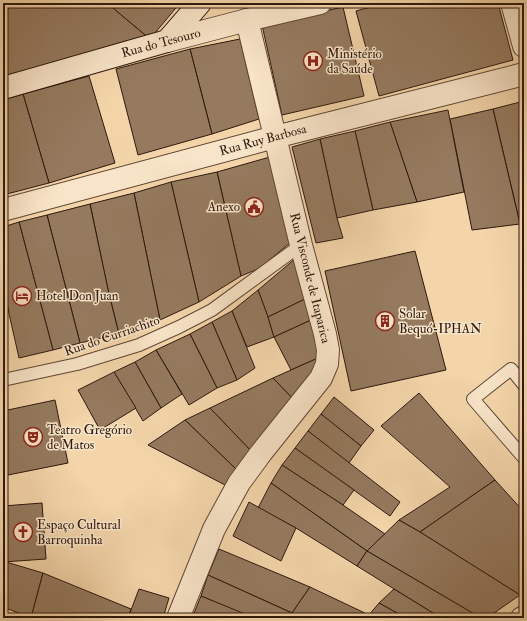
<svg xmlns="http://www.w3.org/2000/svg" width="527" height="621" viewBox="0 0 527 621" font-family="'IM FELL Double Pica',serif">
	<rect width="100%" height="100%" fill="#f4d5aa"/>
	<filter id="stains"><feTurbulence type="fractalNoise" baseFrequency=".005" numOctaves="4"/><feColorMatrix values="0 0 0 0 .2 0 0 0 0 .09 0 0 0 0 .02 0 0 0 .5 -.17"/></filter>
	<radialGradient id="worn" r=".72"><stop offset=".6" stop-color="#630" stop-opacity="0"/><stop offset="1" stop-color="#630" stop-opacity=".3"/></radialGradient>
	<g fill="#957a5f" stroke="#2e180d">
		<path d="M 9,3 L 107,3 L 150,39 L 3,76 L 3,9 Z"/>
		<path d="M 107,3 L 180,3 L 150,39 Z"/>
		<path d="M 385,3 L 498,3 L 513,60 L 379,96 L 356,11 Z"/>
		<path d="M 343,7 L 364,96 L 282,115 L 262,25 Z"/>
		<path d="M 240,39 L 259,119 L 212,134 L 190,49 Z"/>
		<path d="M 190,49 L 212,134 L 138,155 L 116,69 Z"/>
		<path d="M 89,76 L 115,163 L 49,183 L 23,94 Z"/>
		<path d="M 23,94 L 49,183 L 3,195 L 3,100 Z"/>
		<path d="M 524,101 L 524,224 L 520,224 L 493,109 Z"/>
		<path d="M 493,109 L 520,224 L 472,230 L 450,119 Z"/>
		<path d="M 448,110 L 464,192 L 417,202 L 390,122 Z"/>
		<path d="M 390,122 L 417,202 L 373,210 L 355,131 Z"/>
		<path d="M 355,131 L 373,210 L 337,218 L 320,139 Z"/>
		<path d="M 320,139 L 337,218 L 343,238 L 316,243 L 292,147 Z"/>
		<path d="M 270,157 L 291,242 L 260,268 L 241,276 L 217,172 Z"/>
		<path d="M 217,172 L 241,276 L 199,302 L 171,182 Z"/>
		<path d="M 171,182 L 199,302 L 160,320 L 134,193 Z"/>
		<path d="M 134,193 L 160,320 L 119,334 L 108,290 L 90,204 Z"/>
		<path d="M 90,204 L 109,294 L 119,334 L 80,343 L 47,215 Z"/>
		<path d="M 47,215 L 80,343 L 53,350 L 19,222 Z"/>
		<path d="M 19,222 L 53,350 L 19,358 L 3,287 L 3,227 Z"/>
		<path d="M 415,251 L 446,370 L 351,391 L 325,271 Z"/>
		<path d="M 296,258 L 305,299 L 268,317 L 258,290 Z"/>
		<path d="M 3,287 L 9,312 L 3,313 Z"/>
		<path d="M 258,290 L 268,317 L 274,337 L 247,347 L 232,311 Z"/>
		<path d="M 305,299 L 311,320 L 274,337 L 268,317 Z"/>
		<path d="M 232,311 L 255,368 L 237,380 L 212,322 Z"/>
		<path d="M 311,320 L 323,354 L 318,358 L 291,370 L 274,337 Z"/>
		<path d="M 212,322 L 237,380 L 217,388 L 190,334 Z"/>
		<path d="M 190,334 L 217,388 L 189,405 L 156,350 Z"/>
		<path d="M 156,350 L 182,394 L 161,408 L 135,362 Z"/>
		<path d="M 318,358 L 322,365 L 293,399 L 273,378 Z"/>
		<path d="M 135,362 L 161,408 L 143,421 L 114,372 Z"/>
		<path d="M 114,372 L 136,408 L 100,430 L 78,390 Z"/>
		<path d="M 273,378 L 293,399 L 252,452 L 210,408 Z"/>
		<path d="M 419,393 L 495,480 L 420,532 L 399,520 L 450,487 L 381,426 Z"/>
		<path d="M 334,397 L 374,430 L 361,446 L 321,414 Z"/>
		<path d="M 55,400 L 68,463 L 3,476 L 3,411 Z"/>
		<path d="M 210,408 L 252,452 L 237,470 L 185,420 Z"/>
		<path d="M 321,414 L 361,446 L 349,463 L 308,431 Z"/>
		<path d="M 185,420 L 237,470 L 227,486 L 148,445 Z"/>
		<path d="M 308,431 L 400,502 L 390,516 L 295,448 Z"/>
		<path d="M 295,448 L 354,490 L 343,505 L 282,465 Z"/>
		<path d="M 282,465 L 343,505 L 385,534 L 367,551 L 271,483 Z"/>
		<path d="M 495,480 L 524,512 L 524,591 L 520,595 L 420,532 Z"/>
		<path d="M 271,483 L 367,551 L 357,566 L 296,528 L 258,508 Z"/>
		<path d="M 249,502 L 296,528 L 281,561 L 233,536 Z"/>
		<path d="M 42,503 L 46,559 L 3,562 L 3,506 Z"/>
		<path d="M 399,520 L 420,532 L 520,595 L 487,618 L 481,618 L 367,551 Z"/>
		<path d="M 219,549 L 310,587 L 292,613 L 208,575 Z"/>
		<path d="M 367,551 L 481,618 L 441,618 L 357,566 Z"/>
		<path d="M 6,562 L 43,573 L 31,618 L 3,607 L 3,570 Z"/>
		<path d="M 43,573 L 131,609 L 128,618 L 31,618 Z"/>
		<path d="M 208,575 L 292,613 L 290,618 L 252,618 L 201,596 Z"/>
		<path d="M 310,587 L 369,615 L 374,618 L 301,618 L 292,613 Z"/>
		<path d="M 139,589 L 169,598 L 163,618 L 128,618 Z"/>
		<path d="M 394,589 L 441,618 L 406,618 L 379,603 Z"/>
		<path d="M 201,596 L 245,614 L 244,618 L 192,618 Z"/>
		<path d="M 379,603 L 406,618 L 374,618 L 369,615 Z"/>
	</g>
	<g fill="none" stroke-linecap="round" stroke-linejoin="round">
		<g stroke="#604734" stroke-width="14">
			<g id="service">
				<path d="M 3,380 L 77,364 L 139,345 L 179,327 L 212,310 L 301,245"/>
				<path d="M 524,385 L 511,369 L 473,399 L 524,458"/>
			</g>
		</g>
		<g stroke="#604734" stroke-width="24">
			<g id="minor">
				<path d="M 512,3 L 524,46"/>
				<path d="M 167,41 L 247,20 L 320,3"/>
				<path d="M 3,210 L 275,137 L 524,74"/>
				<path d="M 178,618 L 214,529 L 239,483 L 261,453 L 321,378 L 327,364 L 328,350 L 325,334 L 301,245 L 247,20"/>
			</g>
		</g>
		<g stroke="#604734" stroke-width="24">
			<path id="tertiary" d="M 522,618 L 524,617"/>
		</g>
		<g stroke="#2e180d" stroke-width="24">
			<path id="secondary" d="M 3,88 L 167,41 L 200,3"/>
		</g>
		<use href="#service" stroke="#f8e4c8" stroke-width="12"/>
		<use href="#minor" stroke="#f8e4c8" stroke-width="22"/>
		<use href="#tertiary" stroke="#f8e4c8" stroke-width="22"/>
		<use href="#secondary" stroke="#f8e4c8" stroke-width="22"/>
	</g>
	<defs>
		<g id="hospital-ring" transform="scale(1)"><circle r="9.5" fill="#f8e4c8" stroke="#8f2418" stroke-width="1.5"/><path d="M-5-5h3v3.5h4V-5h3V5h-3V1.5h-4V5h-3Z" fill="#8f2418"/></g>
		<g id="civic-ring" transform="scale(1)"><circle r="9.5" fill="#f8e4c8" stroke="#8f2418" stroke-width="1.5"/><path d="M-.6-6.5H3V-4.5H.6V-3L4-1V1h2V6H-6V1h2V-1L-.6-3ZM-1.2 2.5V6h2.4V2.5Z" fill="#8f2418"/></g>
		<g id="hotel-ring" transform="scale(1)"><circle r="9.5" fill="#f8e4c8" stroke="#8f2418" stroke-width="1.5"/><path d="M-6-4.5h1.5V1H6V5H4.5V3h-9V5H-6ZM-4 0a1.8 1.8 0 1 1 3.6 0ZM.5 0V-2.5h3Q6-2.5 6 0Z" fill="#8f2418"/></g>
		<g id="building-ring" transform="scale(1)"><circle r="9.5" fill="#f8e4c8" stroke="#8f2418" stroke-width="1.5"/><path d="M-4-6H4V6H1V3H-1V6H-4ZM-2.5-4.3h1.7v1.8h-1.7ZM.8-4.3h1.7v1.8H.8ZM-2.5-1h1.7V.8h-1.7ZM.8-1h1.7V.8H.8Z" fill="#8f2418"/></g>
		<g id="theatre-ring" transform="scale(1)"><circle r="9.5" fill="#f8e4c8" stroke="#8f2418" stroke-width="1.5"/><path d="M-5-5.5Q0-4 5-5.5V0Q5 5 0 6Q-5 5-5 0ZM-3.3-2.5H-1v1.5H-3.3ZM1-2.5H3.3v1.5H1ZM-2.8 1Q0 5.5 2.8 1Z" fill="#8f2418"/></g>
		<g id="church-ring" transform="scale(1)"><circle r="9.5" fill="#f8e4c8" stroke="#8f2418" stroke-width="1.5"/><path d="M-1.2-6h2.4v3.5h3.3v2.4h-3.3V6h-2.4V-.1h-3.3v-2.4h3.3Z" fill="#8f2418"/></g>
	</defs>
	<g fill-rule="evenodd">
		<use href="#hospital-ring" x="313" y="61"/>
		<use href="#civic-ring" x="254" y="207"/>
		<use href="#hotel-ring" x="22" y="296"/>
		<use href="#building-ring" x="385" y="321"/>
		<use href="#theatre-ring" x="33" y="437"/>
		<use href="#church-ring" x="23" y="532"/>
	</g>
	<g text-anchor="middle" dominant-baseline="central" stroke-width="3" stroke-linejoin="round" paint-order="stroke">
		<g font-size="13" fill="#2e180d" stroke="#f8e4c8">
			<text transform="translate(161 43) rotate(-15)">Rua do Tesouro</text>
			<text transform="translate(263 140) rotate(-15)">Rua Ruy Barbosa</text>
			<text transform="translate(310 278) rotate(76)">Rua Visconde de Itaparica</text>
			<text transform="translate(112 336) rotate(-19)">Rua do Curriachito</text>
		</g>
		<g font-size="13" fill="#2e180d" stroke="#f8e4c8" text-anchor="start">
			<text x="327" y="54">Ministério<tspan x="327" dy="15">da Saúde</tspan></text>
			<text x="240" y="207" text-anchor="end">Anexo</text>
			<text x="36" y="296">Hotel Don Juan</text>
			<text x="399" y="314">Solar<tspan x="399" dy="15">Bequó-IPHAN</tspan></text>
			<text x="47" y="430">Teatro Gregório<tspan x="47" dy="15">de Matos</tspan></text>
			<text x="37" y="525">Espaço Cultural<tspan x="37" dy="15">Barroquinha</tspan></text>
		</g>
	</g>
	<rect width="527" height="621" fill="none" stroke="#f4d5aa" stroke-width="16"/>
	<rect x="4" y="4" width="519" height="613" fill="none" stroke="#2e180d" stroke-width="2"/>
	<rect x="8" y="8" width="511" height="605" fill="none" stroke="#2e180d"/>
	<rect width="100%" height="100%" filter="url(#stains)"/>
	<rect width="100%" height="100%" fill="url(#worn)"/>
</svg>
